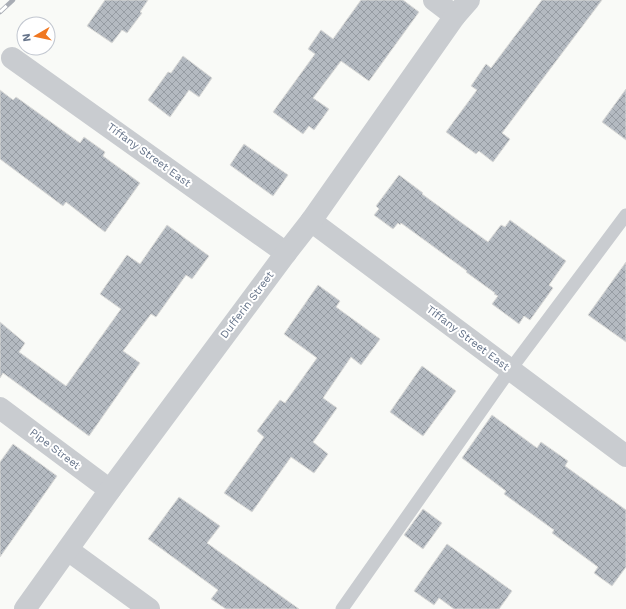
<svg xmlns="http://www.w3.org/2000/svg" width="626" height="609" viewBox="0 0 626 609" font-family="'Work Sans',sans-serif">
	<defs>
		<pattern id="building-cross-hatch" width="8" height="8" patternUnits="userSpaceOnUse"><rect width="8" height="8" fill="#b4bac1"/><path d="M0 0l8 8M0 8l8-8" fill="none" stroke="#969ca3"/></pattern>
	</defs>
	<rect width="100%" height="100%" fill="#f9faf7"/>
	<g fill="url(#building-cross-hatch)" stroke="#dbdbd9">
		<path d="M 105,0 L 148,0 L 140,12 L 142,13 L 127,33 L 122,30 L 112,43 L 87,26 Z"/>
		<path d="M 361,0 L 403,0 L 419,12 L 369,81 L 341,61 L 313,98 L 329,109 L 314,130 L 309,126 L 303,134 L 273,112 L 315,54 L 308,49 L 321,30 L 333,39 Z"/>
		<path d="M 542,0 L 602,0 L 502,133 L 510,139 L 493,162 L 479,151 L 476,154 L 446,132 L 477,90 L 471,86 L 486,64 L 491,68 Z"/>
		<path d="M 183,56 L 212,78 L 199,97 L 189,90 L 170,117 L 148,100 L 168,72 L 171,73 Z"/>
		<path d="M 626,89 L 626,140 L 602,122 Z"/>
		<path d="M 0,90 L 13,100 L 16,97 L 80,143 L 84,137 L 105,152 L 103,156 L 140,183 L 105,232 L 66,202 L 63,206 L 0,159 Z"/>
		<path d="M 244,144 L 288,175 L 273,196 L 230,165 Z"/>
		<path d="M 399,175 L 423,193 L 422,194 L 488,242 L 501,225 L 505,227 L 510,220 L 566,261 L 549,285 L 553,288 L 530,320 L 524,316 L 519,324 L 492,304 L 498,296 L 494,294 L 495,293 L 466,272 L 467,271 L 401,223 L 400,225 L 398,223 L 393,229 L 374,215 L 379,209 L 376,206 Z"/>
		<path d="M 167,225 L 209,256 L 192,279 L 186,275 L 156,317 L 151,314 L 123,351 L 140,363 L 89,436 L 3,373 L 0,378 L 0,322 L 25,343 L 19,352 L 66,386 L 121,309 L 100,294 L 127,255 L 140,264 Z"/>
		<path d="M 626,262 L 626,342 L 588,315 Z"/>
		<path d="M 318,285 L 340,301 L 336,307 L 380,339 L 361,365 L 351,357 L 323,398 L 337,408 L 313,442 L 328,454 L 314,473 L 291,457 L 252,512 L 224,493 L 264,437 L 257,431 L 280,400 L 285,403 L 317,358 L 284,334 Z"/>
		<path d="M 422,366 L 456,391 L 423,436 L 390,412 Z"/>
		<path d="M 492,415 L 537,448 L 541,442 L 568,461 L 565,466 L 626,510 L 626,567 L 612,586 L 594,573 L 598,567 L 552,533 L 554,530 L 504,494 L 506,491 L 462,458 Z"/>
		<path d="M 13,444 L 57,476 L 0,557 L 0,462 Z"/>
		<path d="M 179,497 L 220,526 L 207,543 L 299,609 L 226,609 L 211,599 L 218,590 L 148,539 Z"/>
		<path d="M 423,509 L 442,523 L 423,549 L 404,535 Z"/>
		<path d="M 447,544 L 512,591 L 499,609 L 454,609 L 439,598 L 434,605 L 414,591 Z"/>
	</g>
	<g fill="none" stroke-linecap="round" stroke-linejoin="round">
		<path stroke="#c9ccd0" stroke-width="13" d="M 342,609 L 510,370 L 626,215"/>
		<g stroke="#c9ccd0" stroke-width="22">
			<path d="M 434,0 L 455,16"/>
			<path d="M 12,58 L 286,253"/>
			<path d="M 311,221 L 626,456"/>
			<path d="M 0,408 L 110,490"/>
			<path d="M 68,550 L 149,609"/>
			<path d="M 25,609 L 110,490 L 286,253 L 311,221 L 455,16 L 469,0"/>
		</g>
		<g stroke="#a9adb5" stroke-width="4.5">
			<path id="rail" d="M 0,12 L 13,0"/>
		</g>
		<use href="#rail" stroke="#fff" stroke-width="3" stroke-dasharray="9" stroke-linecap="butt"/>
	</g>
	<g text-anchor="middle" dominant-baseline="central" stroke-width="4" stroke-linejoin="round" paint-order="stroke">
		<g font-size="11" fill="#66748a" stroke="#fff">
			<text transform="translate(149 155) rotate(36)">Tiffany Street East</text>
			<text transform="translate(247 305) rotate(-53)">Dufferin Street</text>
			<text transform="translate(468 338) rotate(37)">Tiffany Street East</text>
			<text transform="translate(55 449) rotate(37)">Pipe Street</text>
		</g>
	</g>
	<g transform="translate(36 36) rotate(261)"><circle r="19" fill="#ffffff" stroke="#c2c7d0"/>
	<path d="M0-3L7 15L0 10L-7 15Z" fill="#f07720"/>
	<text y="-6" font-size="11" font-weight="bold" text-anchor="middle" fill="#66748a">N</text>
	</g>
</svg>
